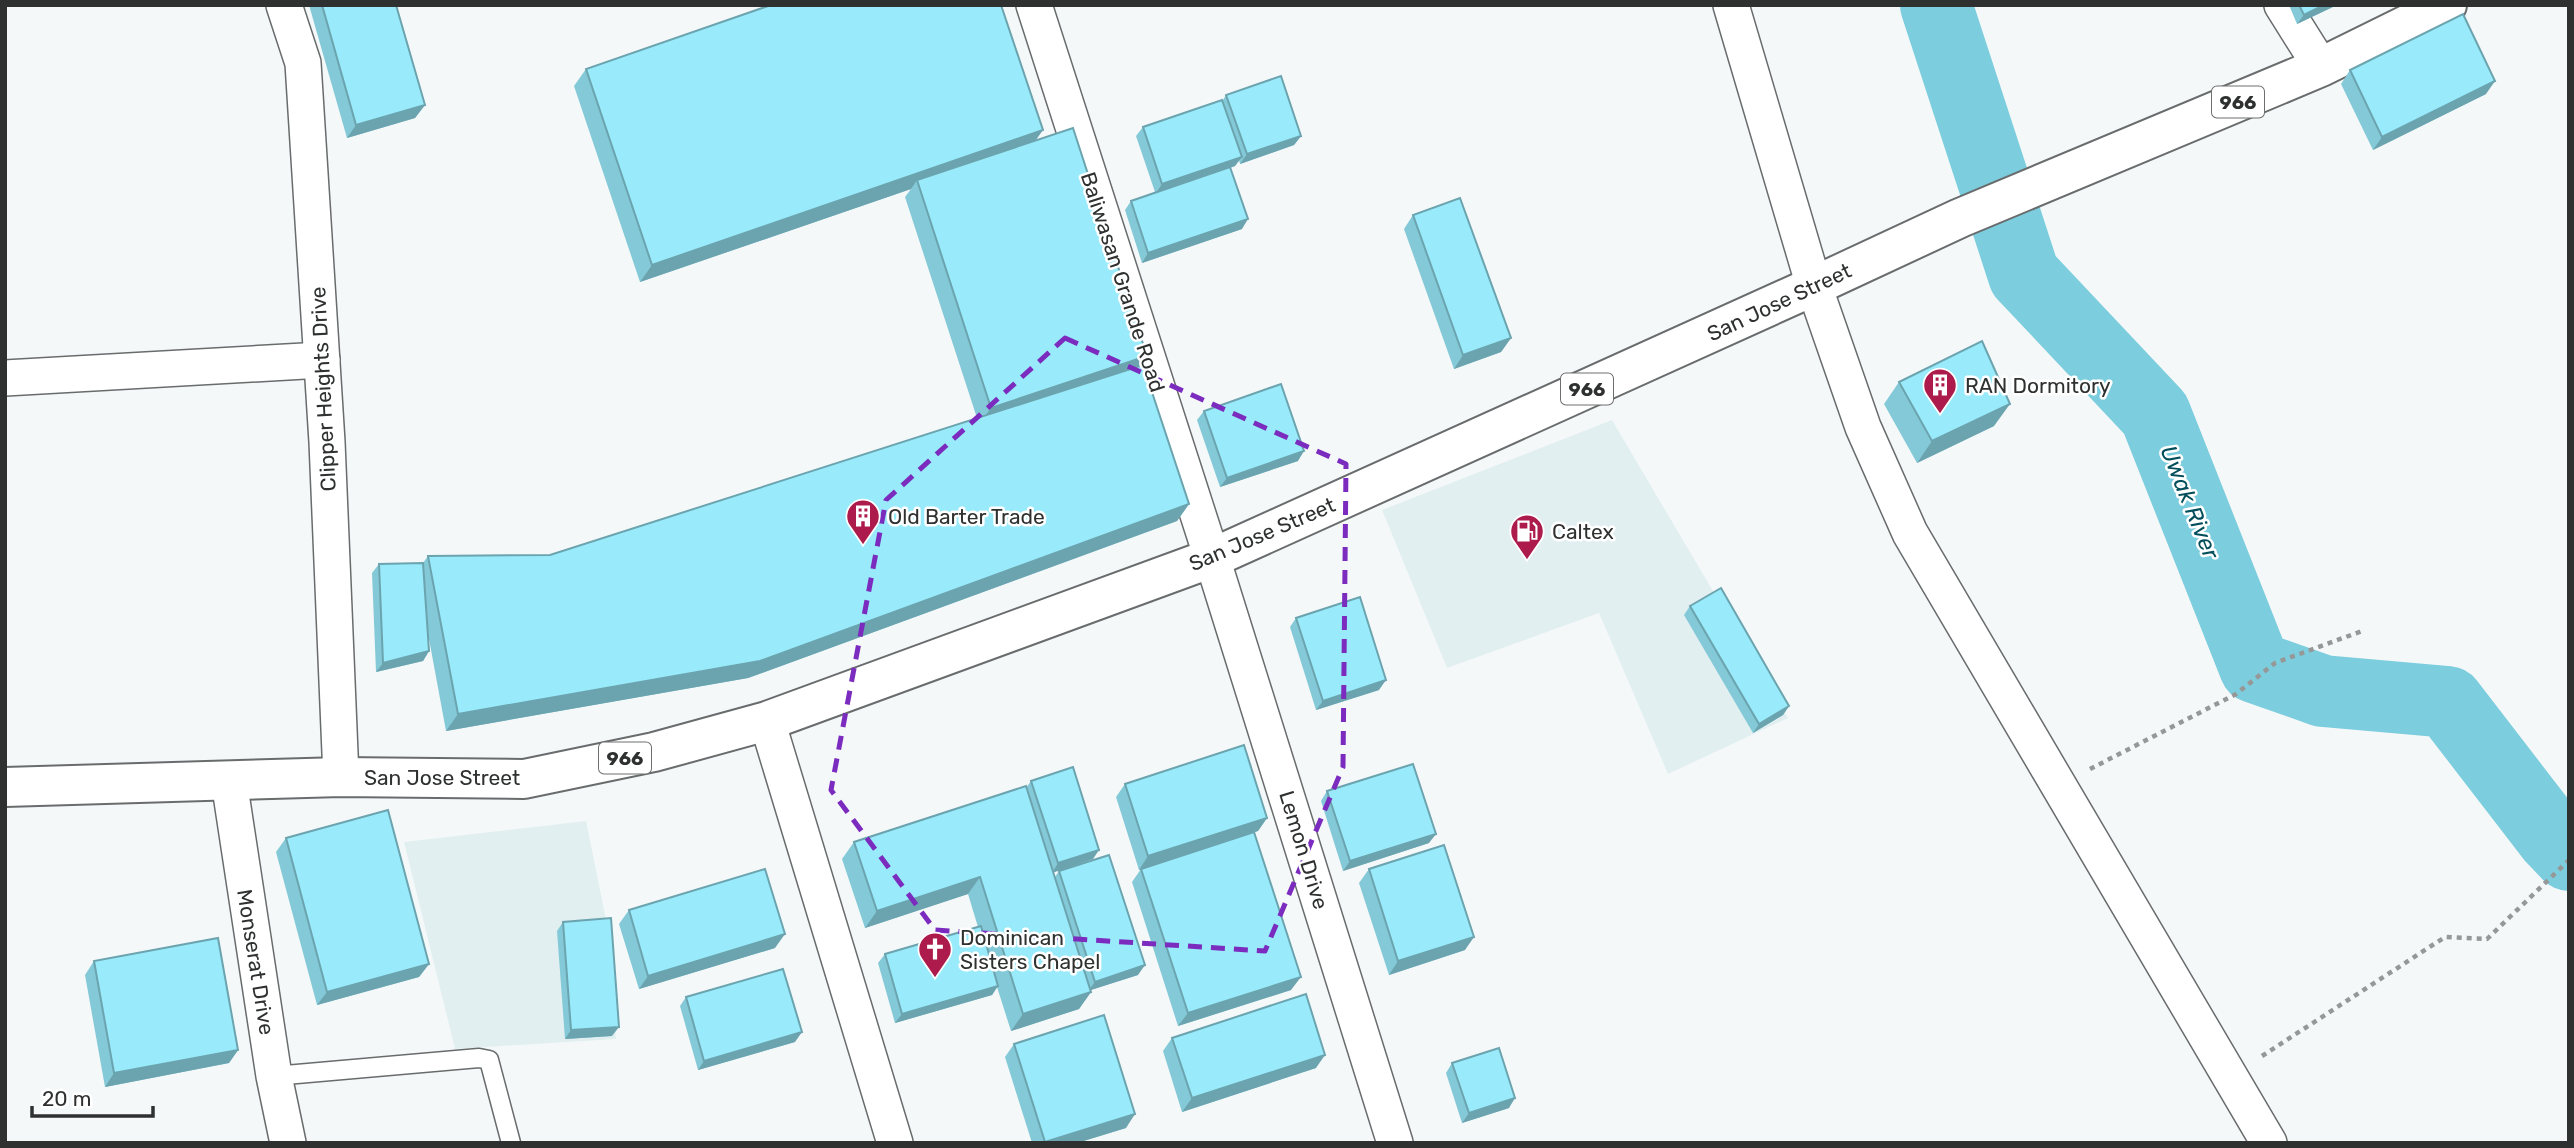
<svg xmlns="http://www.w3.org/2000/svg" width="2574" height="1148" viewBox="0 0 2574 1148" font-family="Rubik,sans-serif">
	<rect width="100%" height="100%" fill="#f5f8f9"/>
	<g fill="#e2eff1">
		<path d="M 1612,420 L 1788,718 L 1668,774 L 1599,613 L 1447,668 L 1382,510 Z"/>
		<path d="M 586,821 L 608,929 L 616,1039 L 455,1049 L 404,842 Z"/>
	</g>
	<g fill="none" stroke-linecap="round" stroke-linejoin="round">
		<path stroke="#7ccddd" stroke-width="72" d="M 1936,5 L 2024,275 L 2155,414 L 2255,667 L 2323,691 L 2448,702 L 2552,837 L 2569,855"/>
		<g stroke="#696c6d" stroke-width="21">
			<path id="lane" d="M 274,1076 L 479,1058 L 489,1060 L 511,1143"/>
		</g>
		<g stroke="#696c6d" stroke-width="38">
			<g id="street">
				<path d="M 284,5 L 303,63 L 327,442 L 341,777"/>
				<path d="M 1034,5 L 1212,558 L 1395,1143"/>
				<path d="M 1731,5 L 1814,286 L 1863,427 L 1910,533 L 2269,1143"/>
				<path d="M 2282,5 L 2321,67"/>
				<path d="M 5,378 L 322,360"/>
				<path d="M 767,721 L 895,1143"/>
				<path d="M 229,781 L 274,1076 L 288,1143"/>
			</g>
		</g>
		<g stroke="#696c6d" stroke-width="42">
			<path id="primary" d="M 5,787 L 341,777 L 524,779 L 654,752 L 767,721 L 1212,558 L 1814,286 L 1960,218 L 2321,67 L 2447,5"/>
		</g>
		<g stroke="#969898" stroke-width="4.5" stroke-dasharray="5 5" stroke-linecap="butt">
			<path d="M 2090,769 L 2236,694 L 2275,663 L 2362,631"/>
			<path d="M 2262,1056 L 2445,937 L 2487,939 L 2569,860"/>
		</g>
		<use href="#lane" stroke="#fff" stroke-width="18"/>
		<use href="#street" stroke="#fff" stroke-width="35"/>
		<use href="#primary" stroke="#fff" stroke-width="38"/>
	</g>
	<g fill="#84c9d7">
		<path d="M 309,5 L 396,5 L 425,105 L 415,118 L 347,138 Z"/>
		<path d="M 2289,5 L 2337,5 L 2297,24 Z"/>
		<path d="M 586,69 L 1036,140 L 1147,356 L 1140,366 L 1189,504 L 1177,521 L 748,678 L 446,731 L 429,639 L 429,651 L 423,661 L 376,672 L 372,573 L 379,564 L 423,563 L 428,556 L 550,555 L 977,418 L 905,197 L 911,189 L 640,282 L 574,86 Z"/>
		<path d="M 2350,70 L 2486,94 L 2373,150 L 2341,84 Z"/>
		<path d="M 1226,95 L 1301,136 L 1294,145 L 1240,164 L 1239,160 L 1235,166 L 1230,168 L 1242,229 L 1142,263 L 1125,210 L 1131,201 L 1155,192 L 1136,136 L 1143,127 L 1223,100 Z"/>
		<path d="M 1413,215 L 1511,338 L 1501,352 L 1454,369 L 1404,229 Z"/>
		<path d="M 1899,382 L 1994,426 L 1917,463 L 1884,404 Z"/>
		<path d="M 1204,411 L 1298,461 L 1220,487 L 1197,420 Z"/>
		<path d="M 1690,606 L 1789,706 L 1783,715 L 1753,733 L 1684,615 Z"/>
		<path d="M 1296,618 L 1379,690 L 1316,710 L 1290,627 Z"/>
		<path d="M 1031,781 L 1093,859 L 1053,872 L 1055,877 L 1059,871 L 1138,975 L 1090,990 L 1091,992 L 1079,1009 L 1011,1031 L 997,987 L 992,995 L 895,1023 L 878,963 L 885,954 L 978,927 L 968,894 L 865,928 L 842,859 L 854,842 L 1026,788 Z"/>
		<path d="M 1125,784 L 1267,818 L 1258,831 L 1254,832 L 1291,990 L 1178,1026 L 1132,882 L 1141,869 L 1139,870 L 1116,797 Z"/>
		<path d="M 1327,791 L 1429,843 L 1343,871 L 1321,801 Z"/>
		<path d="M 286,838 L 429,964 L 419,977 L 317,1005 L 276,852 Z"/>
		<path d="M 1369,869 L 1465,950 L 1389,975 L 1359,883 Z"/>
		<path d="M 629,910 L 775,948 L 639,989 L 619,924 Z"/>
		<path d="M 563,922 L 612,1036 L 565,1039 L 557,931 Z"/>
		<path d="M 94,961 L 238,1050 L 229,1063 L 105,1087 L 85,975 Z"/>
		<path d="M 686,997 L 795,1042 L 698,1070 L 680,1006 Z"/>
		<path d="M 1172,1038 L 1316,1068 L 1182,1112 L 1163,1051 Z"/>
		<path d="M 1014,1044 L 1126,1128 L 1077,1143 L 1032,1143 L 1005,1057 Z"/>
		<path d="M 1452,1063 L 1509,1108 L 1462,1123 L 1446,1073 Z"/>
	</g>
	<g fill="#6ba4af">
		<path d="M 2324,5 L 2337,5 L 2297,24 L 2304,15 Z"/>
		<path d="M 2495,81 L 2486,94 L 2373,150 L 2382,137 Z"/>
		<path d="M 425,105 L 415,118 L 347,138 L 356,125 Z"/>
		<path d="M 1043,130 L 1031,147 L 917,180 L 911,189 L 640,282 L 652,265 Z"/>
		<path d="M 1301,136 L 1294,145 L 1240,164 L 1247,154 Z"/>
		<path d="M 1242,157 L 1235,166 L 1156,193 L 1162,184 Z"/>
		<path d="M 1248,219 L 1242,229 L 1142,263 L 1148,253 Z"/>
		<path d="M 1511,338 L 1501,352 L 1454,369 L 1463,355 Z"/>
		<path d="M 1147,356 L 1136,373 L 979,424 L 991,408 Z"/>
		<path d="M 2010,404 L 1994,426 L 1917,463 L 1932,441 Z"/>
		<path d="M 1304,451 L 1298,461 L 1220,487 L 1227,478 Z"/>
		<path d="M 1189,504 L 1177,521 L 748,678 L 446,731 L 458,714 Z"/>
		<path d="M 429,651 L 423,661 L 376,672 L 383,663 Z"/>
		<path d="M 1386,680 L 1379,690 L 1316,710 L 1323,701 Z"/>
		<path d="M 1789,706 L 1783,715 L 1753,733 L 1759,724 Z"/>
		<path d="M 1267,818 L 1258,831 L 1139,870 L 1148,856 Z"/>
		<path d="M 1436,834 L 1429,843 L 1343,871 L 1350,861 Z"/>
		<path d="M 1099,850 L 1093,859 L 1052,873 L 1058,863 Z"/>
		<path d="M 980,877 L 968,894 L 865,928 L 877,911 Z"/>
		<path d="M 785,934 L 775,948 L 639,989 L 648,976 Z"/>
		<path d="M 1474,937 L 1465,950 L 1389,975 L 1398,961 Z"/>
		<path d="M 429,964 L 419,977 L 317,1005 L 327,992 Z"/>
		<path d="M 1145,965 L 1138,975 L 1088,991 L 1095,982 Z"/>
		<path d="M 1301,977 L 1291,990 L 1178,1026 L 1188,1013 Z"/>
		<path d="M 998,986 L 992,995 L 895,1023 L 902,1014 Z"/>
		<path d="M 1091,992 L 1079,1009 L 1011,1031 L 1023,1014 Z"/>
		<path d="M 619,1027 L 612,1036 L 565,1039 L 571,1030 Z"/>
		<path d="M 802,1032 L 795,1042 L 698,1070 L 704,1061 Z"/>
		<path d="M 238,1050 L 229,1063 L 105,1087 L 114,1073 Z"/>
		<path d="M 1325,1055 L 1316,1068 L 1182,1112 L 1192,1098 Z"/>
		<path d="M 1515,1098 L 1509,1108 L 1462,1123 L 1469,1113 Z"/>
		<path d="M 1135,1114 L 1126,1128 L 1077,1143 L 1045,1143 Z"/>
	</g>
	<g fill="#99eafa" stroke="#6ba4af" stroke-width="2">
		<path d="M 322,5 L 396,5 L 425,105 L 356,125 Z"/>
		<path d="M 771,5 L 1001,5 L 1043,130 L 652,265 L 586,69 Z"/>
		<path d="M 2299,5 L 2324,5 L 2304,15 Z"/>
		<path d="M 2463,14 L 2495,81 L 2382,137 L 2350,70 Z"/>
		<path d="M 1281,76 L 1301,136 L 1247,154 L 1226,95 Z"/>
		<path d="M 1222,100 L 1242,157 L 1162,184 L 1143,127 Z"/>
		<path d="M 1073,128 L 1147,356 L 991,408 L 917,180 Z"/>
		<path d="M 1230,167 L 1248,219 L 1148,253 L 1131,201 Z"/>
		<path d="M 1460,198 L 1511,338 L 1463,355 L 1413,215 Z"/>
		<path d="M 1982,341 L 2010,404 L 1932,441 L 1899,382 Z"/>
		<path d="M 1143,365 L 1189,504 L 760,661 L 458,714 L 428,556 L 550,555 Z"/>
		<path d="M 1281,384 L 1304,451 L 1227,478 L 1204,411 Z"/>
		<path d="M 423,563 L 429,651 L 383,663 L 379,564 Z"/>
		<path d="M 1721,588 L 1789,706 L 1759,724 L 1690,606 Z"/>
		<path d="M 1360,597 L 1386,680 L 1323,701 L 1296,618 Z"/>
		<path d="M 1244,745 L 1267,818 L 1148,856 L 1125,784 Z"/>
		<path d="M 1413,764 L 1436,834 L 1350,861 L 1327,791 Z"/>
		<path d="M 1073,767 L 1099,850 L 1058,863 L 1031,781 Z"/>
		<path d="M 1026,786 L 1091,992 L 1023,1014 L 980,877 L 877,911 L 854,842 Z"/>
		<path d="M 388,810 L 429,964 L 327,992 L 286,838 Z"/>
		<path d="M 1254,832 L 1301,977 L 1188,1013 L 1141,869 Z"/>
		<path d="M 1444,845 L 1474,937 L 1398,961 L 1369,869 Z"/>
		<path d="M 1109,855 L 1145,965 L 1095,982 L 1059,871 Z"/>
		<path d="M 765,869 L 785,934 L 648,976 L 629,910 Z"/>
		<path d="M 611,918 L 619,1027 L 571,1030 L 563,922 Z"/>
		<path d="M 981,926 L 998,986 L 902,1014 L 885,954 Z"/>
		<path d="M 218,938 L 238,1050 L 114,1073 L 94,961 Z"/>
		<path d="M 783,969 L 802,1032 L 704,1061 L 686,997 Z"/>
		<path d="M 1306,994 L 1325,1055 L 1192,1098 L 1172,1038 Z"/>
		<path d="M 1104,1015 L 1135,1114 L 1045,1142 L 1014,1044 Z"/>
		<path d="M 1499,1048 L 1515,1098 L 1469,1113 L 1452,1063 Z"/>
	</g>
	<path fill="none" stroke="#7b2cbf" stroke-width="5" stroke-dasharray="14 9" stroke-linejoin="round" d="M 1065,338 L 1346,464 L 1343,767 L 1265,951 L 935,930 L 831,790 L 886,500 Z"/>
	<defs>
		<g id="building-pin" transform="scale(1.75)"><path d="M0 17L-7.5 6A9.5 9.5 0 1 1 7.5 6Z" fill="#ad1b4c" stroke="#fff"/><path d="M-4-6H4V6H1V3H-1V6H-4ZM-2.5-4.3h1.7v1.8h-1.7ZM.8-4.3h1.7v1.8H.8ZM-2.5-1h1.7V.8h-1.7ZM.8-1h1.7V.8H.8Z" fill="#fff"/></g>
		<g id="fuel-pin" transform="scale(1.75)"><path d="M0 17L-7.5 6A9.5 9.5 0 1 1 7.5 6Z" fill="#ad1b4c" stroke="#fff"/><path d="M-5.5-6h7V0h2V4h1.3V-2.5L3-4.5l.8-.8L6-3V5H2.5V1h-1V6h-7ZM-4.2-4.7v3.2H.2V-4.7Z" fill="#fff"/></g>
		<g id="church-pin" transform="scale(1.75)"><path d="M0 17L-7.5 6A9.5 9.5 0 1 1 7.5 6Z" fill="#ad1b4c" stroke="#fff"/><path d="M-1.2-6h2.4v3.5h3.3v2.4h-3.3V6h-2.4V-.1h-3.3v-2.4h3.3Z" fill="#fff"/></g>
	</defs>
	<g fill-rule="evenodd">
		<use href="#building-pin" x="1940" y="385"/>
		<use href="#building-pin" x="863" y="516"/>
		<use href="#fuel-pin" x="1527" y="531"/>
		<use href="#church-pin" x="935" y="949"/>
	</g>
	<g text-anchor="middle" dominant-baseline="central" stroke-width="5" stroke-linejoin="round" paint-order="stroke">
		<g fill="#fff" stroke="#6d6e6e" stroke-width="2">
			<rect x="2212" y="86.5" width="52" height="31" rx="5"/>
			<rect x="1561" y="373.5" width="52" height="31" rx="5"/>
			<rect x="599" y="742.5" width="52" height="31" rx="5"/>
		</g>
		<g font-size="19" font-weight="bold" fill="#2f3030">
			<text x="2238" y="102">966</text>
			<text x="1587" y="389">966</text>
			<text x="625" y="758">966</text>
		</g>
		<g font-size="21" fill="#2f3030" stroke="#fff">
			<text transform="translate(1123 282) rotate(72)">Baliwasan Grande Road</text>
			<text transform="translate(1779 302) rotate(-25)">San Jose Street</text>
			<text transform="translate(323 389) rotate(-93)">Clipper Heights Drive</text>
			<text transform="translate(1262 534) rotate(-23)">San Jose Street</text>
			<text x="442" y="777">San Jose Street</text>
			<text transform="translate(1304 850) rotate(73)">Lemon Drive</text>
			<text transform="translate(256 962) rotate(81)">Monserat Drive</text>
		</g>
		<g font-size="21" fill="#2f3030" stroke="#fff" text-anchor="start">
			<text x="1965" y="385">RAN Dormitory</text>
			<text x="888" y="516">Old Barter Trade</text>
			<text x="1552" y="531">Caltex</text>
			<text x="960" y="937">Dominican<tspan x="960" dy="24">Sisters Chapel</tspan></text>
		</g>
		<g font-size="23" font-style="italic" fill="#024e5a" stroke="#fff">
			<text transform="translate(2190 502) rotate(68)">Uwak River</text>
		</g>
	</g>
	<rect width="2574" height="1148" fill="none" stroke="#2f3030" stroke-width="14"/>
	<path d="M32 1106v10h121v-10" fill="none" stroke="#2f3030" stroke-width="3.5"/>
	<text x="42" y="1106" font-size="21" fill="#2f3030" stroke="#ffffff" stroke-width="5" paint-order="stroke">20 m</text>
</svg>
